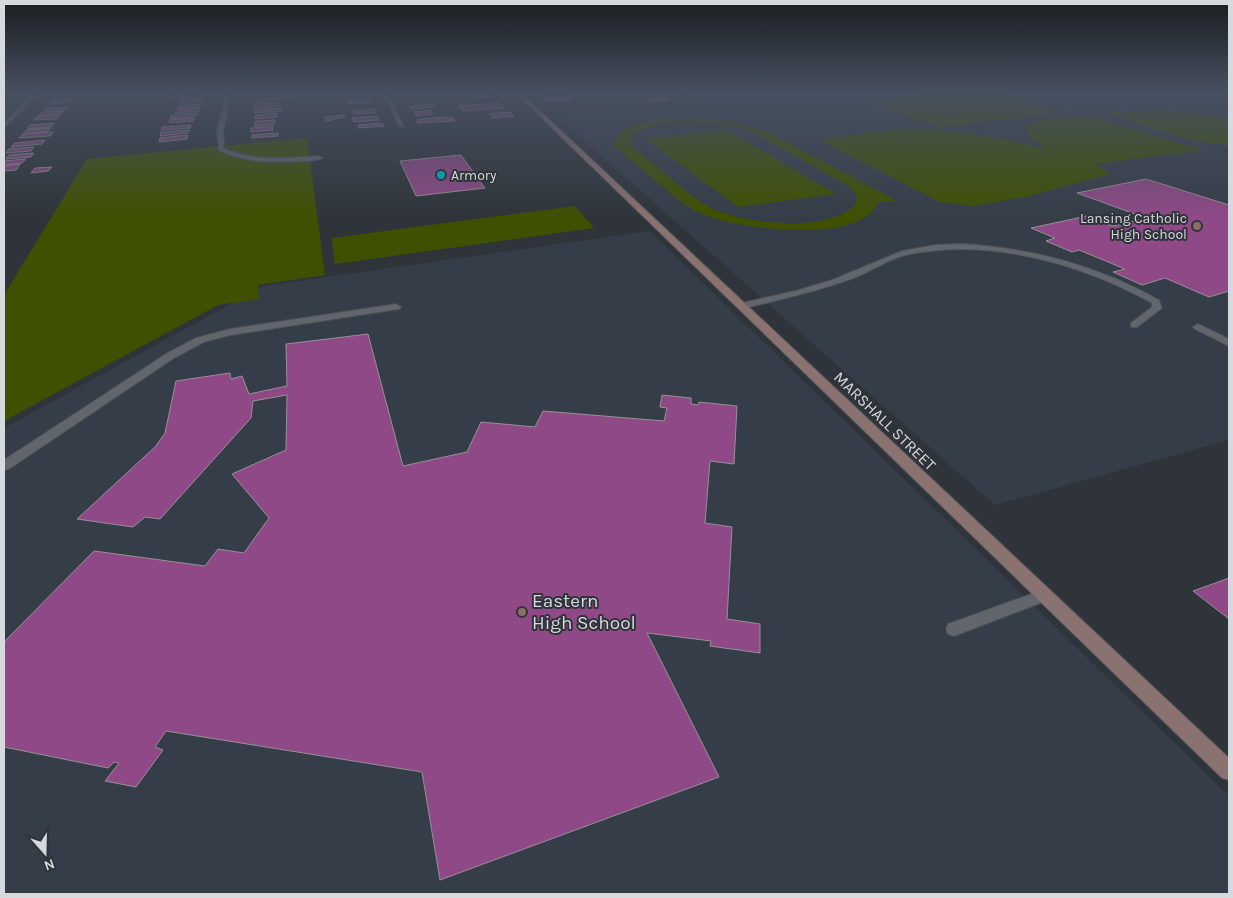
<svg xmlns="http://www.w3.org/2000/svg" width="1233" height="898" viewBox="0 0 1233 898" font-family="Karla,sans-serif">
	<rect width="100%" height="100%" fill="#2f343a"/>
	<g fill="#353d48">
		<path d="M 782,93 L 1229,93 L 1229,149 L 1221,150 L 1229,153 L 1229,440 L 995,505 L 555,115 Z"/>
		<path d="M 650,231 L 1229,796 L 1229,894 L 4,894 L 4,428 L 264,286 Z"/>
	</g>
	<g fill="#3f5100" fill-rule="evenodd">
		<path d="M 931,93 L 1006,93 L 1068,112 L 939,128 L 866,101 Z"/>
		<path d="M 1133,111 L 1167,111 L 1229,117 L 1229,144 L 1210,144 L 1188,140 L 1104,113 Z"/>
		<path d="M 1085,115 L 1203,150 L 1095,164 L 1110,174 L 1029,196 L 973,206 L 940,202 L 820,140 C 843,137 866,132 889,130 C 942,126 998,137 1049,150 C 1038,143 1028,141 1026,125 L 1050,118 Z"/>
		<path d="M 677,119 L 725,121 L 764,130 L 897,201 L 878,202 C 862,246 735,229 702,214 C 681,205 664,187 647,173 C 636,164 624,156 615,146 L 614,142 C 618,122 660,120 677,119 ZM 700,123 L 729,126 L 752,132 L 850,187 L 857,196 L 856,204 C 829,234 741,224 709,207 C 686,194 656,165 634,148 L 629,142 L 632,136 C 650,122 678,122 700,123 Z"/>
		<path d="M 727,130 L 835,194 L 738,207 L 646,139 Z"/>
		<path d="M 307,138 L 325,275 L 258,285 L 259,299 L 218,305 L 4,421 L 4,295 L 87,159 Z"/>
		<path d="M 575,206 L 594,228 L 335,264 L 332,238 Z"/>
	</g>
	<g fill="#8f4987" stroke="#989096">
		<path d="M 184,93 L 183,96 L 197,94 L 196,97 L 170,99 L 172,94 Z"/>
		<path d="M 473,93 L 489,93 L 492,97 L 477,98 Z"/>
		<path d="M 567,95 L 573,100 L 547,101 L 544,98 L 549,98 L 547,96 Z"/>
		<path d="M 291,96 L 291,98 L 256,102 L 256,99 Z"/>
		<path d="M 666,97 L 670,100 L 650,102 L 646,99 Z"/>
		<path d="M 204,98 L 203,101 L 179,103 L 180,100 Z"/>
		<path d="M 74,99 L 71,102 L 49,104 L 52,100 Z"/>
		<path d="M 370,99 L 372,102 L 348,104 L 347,101 Z"/>
		<path d="M 280,102 L 280,106 L 253,108 L 254,104 Z"/>
		<path d="M 499,103 L 504,108 L 463,111 L 458,106 Z"/>
		<path d="M 201,104 L 200,107 L 178,109 L 179,106 Z"/>
		<path d="M 434,104 L 436,107 L 411,109 L 409,107 Z"/>
		<path d="M 68,107 L 66,110 L 43,112 L 46,108 Z"/>
		<path d="M 200,108 L 199,111 L 175,113 L 176,110 Z"/>
		<path d="M 282,108 L 282,111 L 254,113 L 254,110 Z"/>
		<path d="M 374,109 L 375,113 L 354,114 L 353,111 Z"/>
		<path d="M 430,110 L 433,114 L 416,116 L 414,112 Z"/>
		<path d="M 64,111 L 61,114 L 38,116 L 41,113 Z"/>
		<path d="M 510,112 L 514,116 L 493,118 L 489,114 Z"/>
		<path d="M 197,113 L 196,116 L 170,119 L 171,115 Z"/>
		<path d="M 277,113 L 277,117 L 255,119 L 256,115 Z"/>
		<path d="M 60,115 L 57,119 L 33,120 L 36,117 Z"/>
		<path d="M 344,115 L 345,117 L 326,121 L 325,117 Z"/>
		<path d="M 377,116 L 379,120 L 354,122 L 352,118 Z"/>
		<path d="M 440,117 L 453,118 L 455,121 L 418,123 L 417,120 Z"/>
		<path d="M 194,118 L 193,121 L 169,123 L 170,120 Z"/>
		<path d="M 275,120 L 275,124 L 255,126 L 255,121 Z"/>
		<path d="M 54,123 L 51,127 L 27,129 L 30,125 Z"/>
		<path d="M 382,123 L 384,126 L 359,128 L 358,125 Z"/>
		<path d="M 191,125 L 190,128 L 161,130 L 162,127 Z"/>
		<path d="M 273,126 L 273,130 L 251,132 L 251,128 Z"/>
		<path d="M 51,128 L 48,131 L 23,134 L 26,130 Z"/>
		<path d="M 190,130 L 188,133 L 160,136 L 161,132 Z"/>
		<path d="M 53,132 L 50,136 L 19,138 L 23,134 Z"/>
		<path d="M 278,133 L 278,136 L 252,138 L 252,135 Z"/>
		<path d="M 188,135 L 187,139 L 159,142 L 160,138 Z"/>
		<path d="M 45,140 L 42,144 L 11,147 L 15,143 Z"/>
		<path d="M 34,147 L 31,151 L 6,153 L 9,149 Z"/>
		<path d="M 34,153 L 31,157 L 6,159 L 9,155 Z"/>
		<path d="M 461,155 L 485,188 L 416,196 L 400,161 Z"/>
		<path d="M 26,159 L 22,163 L 4,165 L 4,161 Z"/>
		<path d="M 20,164 L 16,170 L 4,171 L 4,166 Z"/>
		<path d="M 52,167 L 48,171 L 31,173 L 35,168 Z"/>
		<path d="M 1146,179 L 1229,205 L 1229,291 L 1209,297 L 1165,278 L 1142,285 L 1113,272 L 1125,269 L 1079,250 L 1072,252 L 1046,241 L 1055,238 L 1031,228 L 1087,216 L 1113,226 L 1146,218 L 1077,193 Z"/>
		<path d="M 368,334 L 403,466 L 467,452 L 481,422 L 535,427 L 543,411 L 664,421 L 667,408 L 660,407 L 662,395 L 691,398 L 691,404 L 698,405 L 699,402 L 737,406 L 734,464 L 710,461 L 705,523 L 732,527 L 727,619 L 760,624 L 760,653 L 710,646 L 711,641 L 647,633 L 719,777 L 440,880 L 422,772 L 166,731 L 155,747 L 163,750 L 136,787 L 105,781 L 119,763 L 114,762 L 108,768 L 4,747 L 4,642 L 94,551 L 205,566 L 218,549 L 244,553 L 269,518 L 232,474 L 286,450 L 287,395 L 253,401 L 251,418 L 160,519 L 145,517 L 133,527 L 77,519 L 156,446 L 165,433 L 176,381 L 230,373 L 231,379 L 242,376 L 249,394 L 287,386 L 286,344 Z"/>
		<path d="M 1229,578 L 1229,619 L 1193,591 Z"/>
	</g>
	<g fill="none" stroke-linecap="round" stroke-linejoin="round">
		<g stroke="#4c5056" stroke-width="2">
			<g id="lane">
				<path d="M 219,142 L 224,143 L 223,148 C 254,162 286,158 319,156 L 322,158 C 317,161 310,161 303,161 C 273,163 245,163 218,150 Z"/>
				<path d="M 960,244 C 1029,247 1099,266 1159,300 L 1162,308 L 1137,327 L 1131,327 L 1131,323 L 1152,307 L 1152,303 C 1081,264 991,238 910,254 C 889,258 871,272 851,279 C 815,292 778,300 741,309 L 736,306 L 738,304 L 795,291 L 832,280 L 902,251 L 935,245 Z"/>
				<path d="M 396,304 L 401,307 L 399,309 L 231,335 L 204,342 L 174,358 L 9,469 L 4,470 L 4,460 L 166,354 L 196,338 L 230,329 Z"/>
				<path d="M 1198,324 L 1229,339 L 1229,346 L 1195,329 L 1193,327 Z"/>
				<path d="M 1045,589 L 1051,591 L 1053,595 L 1051,599 L 954,636 L 948,634 L 946,629 L 948,624 Z"/>
			</g>
		</g>
		<g stroke="#4c5056" stroke-width="2">
			<g id="street">
				<path d="M 34,93 L 39,93 L 4,128 L 4,123 Z"/>
				<path d="M 226,93 L 231,93 L 223,131 L 224,143 L 221,145 L 218,143 L 217,131 Z"/>
				<path d="M 383,93 L 388,93 L 404,127 L 399,126 Z"/>
				<path d="M 681,93 L 687,93 L 691,97 L 687,98 Z"/>
			</g>
		</g>
		<g stroke="#4c5056" stroke-width="2">
			<path id="secondary" d="M 516,93 L 521,93 L 1229,758 L 1229,780 L 1222,778 Z"/>
		</g>
		<use href="#lane" fill="#61656c" fill-rule="evenodd"/>
		<use href="#street" fill="#61656c" fill-rule="evenodd"/>
		<use href="#secondary" fill="#8a7271" fill-rule="evenodd"/>
	</g>
	<linearGradient id="sky" x2="0" y2="1"><stop stop-color="#1a1d20"/><stop offset="0.42" stop-color="#475060"/><stop offset="1" stop-color="#475060" stop-opacity="0"/></linearGradient>
	<rect width="1233" height="219" fill="url(#sky)"/>
	<circle fill="#0f9aa8" stroke="#2f343a" stroke-width="2" cx="441" cy="175" r="5"/>
	<g fill="#8d6e63" stroke="#2f343a" stroke-width="2">
		<circle cx="1197" cy="226" r="5"/>
		<circle cx="522" cy="612" r="5"/>
	</g>
	<g text-anchor="middle" dominant-baseline="central" stroke-width="4" stroke-linejoin="round" paint-order="stroke">
		<g font-size="14" fill="#d6d9dd" stroke="#2f343a" text-anchor="start">
			<text x="451" y="175">Armory</text>
			<text x="1187" y="218" text-anchor="end">Lansing Catholic<tspan x="1187" dy="16">High School</tspan></text>
		</g>
		<g font-size="16" fill="#d6d9dd" stroke="#2f343a">
			<text transform="translate(885 421) rotate(44)">MARSHALL STREET</text>
		</g>
		<g font-size="19" fill="#d6d9dd" stroke="#2f343a" text-anchor="start">
			<text x="532" y="601">Eastern<tspan x="532" dy="22">High School</tspan></text>
		</g>
	</g>
	<rect width="1233" height="898" fill="none" stroke="#d6d9dd" stroke-width="10"/>
	<g transform="translate(45 853) rotate(160)" stroke="#2f343a" stroke-width="4" paint-order="stroke">
	<path d="M0-4L9 19L0 12L-9 19Z" fill="#d6d9dd"/>
	<text y="-8" font-size="14" font-weight="bold" text-anchor="middle" fill="#d6d9dd">N</text>
	</g>
</svg>
